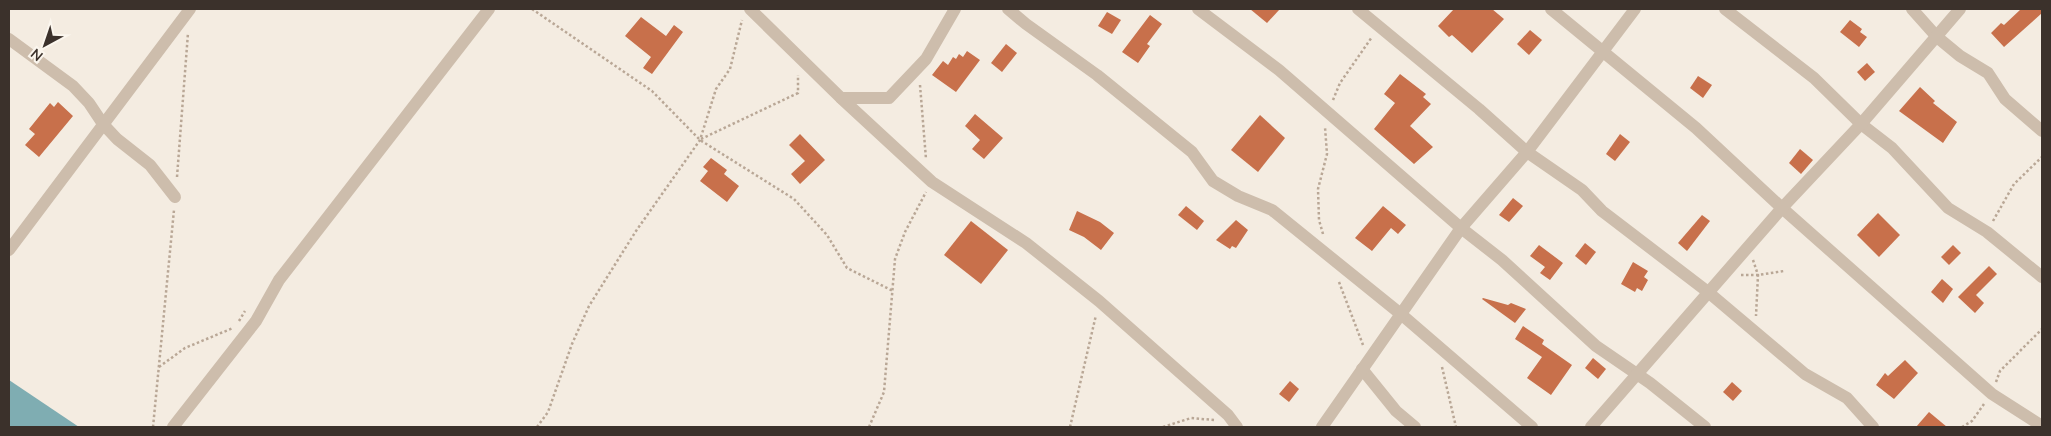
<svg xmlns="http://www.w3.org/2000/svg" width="2051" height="436" viewBox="0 0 2051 436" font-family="Mulish,sans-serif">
	<rect width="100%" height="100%" fill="#f4ece1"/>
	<path fill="#7fadb2" d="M 9,380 L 79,427 L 10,427 Z"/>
	<g fill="#c8704b">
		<path d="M 1250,9 L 1280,9 L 1267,23 Z"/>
		<path d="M 1454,9 L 1492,9 L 1504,19 L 1472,53 L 1452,35 L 1449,37 L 1438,26 Z"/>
		<path d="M 2021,9 L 2042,9 L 2042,13 L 2004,47 L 1991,33 L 2001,23 L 2004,25 Z"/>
		<path d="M 1107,12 L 1121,20 L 1112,34 L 1098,26 Z"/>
		<path d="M 1150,15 L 1162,24 L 1147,44 L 1150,46 L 1138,63 L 1122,52 Z"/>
		<path d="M 641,17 L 666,36 L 674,25 L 683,32 L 652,74 L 643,68 L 651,57 L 625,36 Z"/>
		<path d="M 1850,20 L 1862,29 L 1860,32 L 1867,37 L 1859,47 L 1840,32 Z"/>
		<path d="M 1530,30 L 1542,40 L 1529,55 L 1517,44 Z"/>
		<path d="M 1006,44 L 1017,53 L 1002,72 L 991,63 Z"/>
		<path d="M 967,51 L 980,60 L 956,92 L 932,75 L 943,61 L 948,65 L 953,57 L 956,59 L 959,54 L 963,57 Z"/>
		<path d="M 1867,63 L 1875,72 L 1865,81 L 1857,72 Z"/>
		<path d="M 1400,74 L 1426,94 L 1423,97 L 1431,104 L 1410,126 L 1433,147 L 1414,164 L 1374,129 L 1395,103 L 1384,94 Z"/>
		<path d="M 1698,76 L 1712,85 L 1703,98 L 1690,88 Z"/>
		<path d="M 1920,87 L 1935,101 L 1933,103 L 1957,122 L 1943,143 L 1899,111 Z"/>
		<path d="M 58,102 L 73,116 L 39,157 L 25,145 L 35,134 L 29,129 L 50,103 L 54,107 Z"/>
		<path d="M 975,114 L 1003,138 L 984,159 L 972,149 L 980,140 L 965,126 Z"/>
		<path d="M 1260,115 L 1285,138 L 1258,172 L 1231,150 Z"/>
		<path d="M 800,134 L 825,160 L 800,184 L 791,174 L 805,161 L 789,145 Z"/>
		<path d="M 1620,134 L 1630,142 L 1615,161 L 1606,154 Z"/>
		<path d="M 1800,149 L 1813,160 L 1801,174 L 1789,163 Z"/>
		<path d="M 711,158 L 727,170 L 724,174 L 739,186 L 727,202 L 700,181 L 708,171 L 703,167 Z"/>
		<path d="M 1513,198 L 1523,206 L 1509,222 L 1499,215 Z"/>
		<path d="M 1186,206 L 1204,221 L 1197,230 L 1178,215 Z"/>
		<path d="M 1383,206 L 1406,225 L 1398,234 L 1391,228 L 1372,251 L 1355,238 Z"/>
		<path d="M 1077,211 L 1100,222 L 1114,233 L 1101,250 L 1084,237 L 1069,230 Z"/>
		<path d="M 1878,213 L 1900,235 L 1879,257 L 1857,235 Z"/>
		<path d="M 1702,215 L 1710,221 L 1687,251 L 1678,243 Z"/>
		<path d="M 1236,220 L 1248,230 L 1236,248 L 1232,246 L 1230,249 L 1216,240 Z"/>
		<path d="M 971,221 L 1008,250 L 981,284 L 944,255 Z"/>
		<path d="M 1585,243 L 1596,252 L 1586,265 L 1575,256 Z"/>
		<path d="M 1539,245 L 1563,263 L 1550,280 L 1540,273 L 1545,267 L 1530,256 Z"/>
		<path d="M 1953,245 L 1961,253 L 1949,265 L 1941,257 Z"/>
		<path d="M 1633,262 L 1648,271 L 1644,277 L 1648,280 L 1642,291 L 1637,288 L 1635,292 L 1621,284 Z"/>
		<path d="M 1989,266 L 1997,274 L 1976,295 L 1984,303 L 1975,313 L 1958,297 Z"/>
		<path d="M 1942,279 L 1953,289 L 1943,303 L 1931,292 Z"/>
		<path d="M 1483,298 L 1508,305 L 1511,303 L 1526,309 L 1515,323 L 1482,299 Z"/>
		<path d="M 1523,326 L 1544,340 L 1542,344 L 1572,365 L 1551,395 L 1527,378 L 1542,357 L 1515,339 Z"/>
		<path d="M 1593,358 L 1606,369 L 1598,379 L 1585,368 Z"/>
		<path d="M 1905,360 L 1918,373 L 1894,399 L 1876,385 L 1885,373 L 1888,376 Z"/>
		<path d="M 1290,381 L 1299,389 L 1289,402 L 1279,394 Z"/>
		<path d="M 1732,382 L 1742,391 L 1733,401 L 1723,392 Z"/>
		<path d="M 1929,412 L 1947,427 L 1916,427 Z"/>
	</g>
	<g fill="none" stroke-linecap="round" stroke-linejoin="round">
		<g stroke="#b9a796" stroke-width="2.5" stroke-dasharray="2.5 2.5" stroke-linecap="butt">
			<path d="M 532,9 L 652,91 L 700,140 L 794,199 L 827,235 L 847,268 L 893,291"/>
			<path d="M 920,85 L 926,159"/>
			<path d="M 1333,100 L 1340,83 L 1372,37"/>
			<path d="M 701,139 L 798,93 L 798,75"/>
			<path d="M 177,177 L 188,33"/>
			<path d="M 1993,221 L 2014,184 L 2042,157"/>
			<path d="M 1323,234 L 1319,220 L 1318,189 L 1327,154 L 1325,127"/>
			<path d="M 1753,260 L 1758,275 L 1756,316"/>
			<path d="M 1741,275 L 1758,275 L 1784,271"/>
			<path d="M 1339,282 L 1363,345"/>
			<path d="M 239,321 L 245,311"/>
			<path d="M 159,367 L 185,348 L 233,328"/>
			<path d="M 1442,367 L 1456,427"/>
			<path d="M 1996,382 L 2000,371 L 2042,329"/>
			<path d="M 153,427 L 174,210"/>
			<path d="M 537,427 L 548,412 L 572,344 L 589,306 L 636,231 L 700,140 L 716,89 L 730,69 L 742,20"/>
			<path d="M 869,427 L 884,392 L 895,259 L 905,232 L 926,192"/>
			<path d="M 1070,427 L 1096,315"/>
			<path d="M 1163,427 L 1191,418 L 1214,420"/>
			<path d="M 1962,427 L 1972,421 L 1984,404"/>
		</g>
		<g stroke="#cdbdac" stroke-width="12">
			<path d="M 750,9 L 841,98 L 932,182 L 1026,243 L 1099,301 L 1228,415 L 1237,427"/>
			<path d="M 1008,9 L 1026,24 L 1097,75 L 1192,152 L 1213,181 L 1238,196 L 1272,210 L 1402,315 L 1532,427"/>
			<path d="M 1198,9 L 1279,70 L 1461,228 L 1502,260 L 1596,346 L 1650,383 L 1705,427"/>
			<path d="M 1358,9 L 1479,109 L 1527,152 L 1582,190 L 1602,211 L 1708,292 L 1805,374 L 1847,398 L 1873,427"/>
			<path d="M 1551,9 L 1696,128 L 1782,208 L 1992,394 L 2042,426"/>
			<path d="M 1725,9 L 1814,78 L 1861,124 L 1892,148 L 1948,208 L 1987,232 L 2042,277"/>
			<path d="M 1912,9 L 1937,37 L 1960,56 L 1988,73 L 2005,99 L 2042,131"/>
			<path d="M 9,39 L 73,86 L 89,103 L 103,124 L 117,139 L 150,165 L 175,197"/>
			<path d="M 841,98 L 889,98 L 926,59 L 955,9"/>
			<path d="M 9,250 L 190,9"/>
			<path d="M 1362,369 L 1396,411 L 1415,427"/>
			<path d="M 173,427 L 256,321 L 279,280 L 489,9"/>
			<path d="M 1322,427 L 1461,228 L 1527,152 L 1635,9"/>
			<path d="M 1591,427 L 1782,208 L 1861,124 L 1960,9"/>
		</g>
	</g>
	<rect width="2051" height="436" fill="none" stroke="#3b312b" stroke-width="20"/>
	<g transform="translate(45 45) rotate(220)" stroke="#fbf6ee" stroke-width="4" paint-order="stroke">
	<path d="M0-4L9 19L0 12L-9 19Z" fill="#3b312b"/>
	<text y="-8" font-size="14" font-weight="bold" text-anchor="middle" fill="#3b312b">N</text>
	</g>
</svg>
